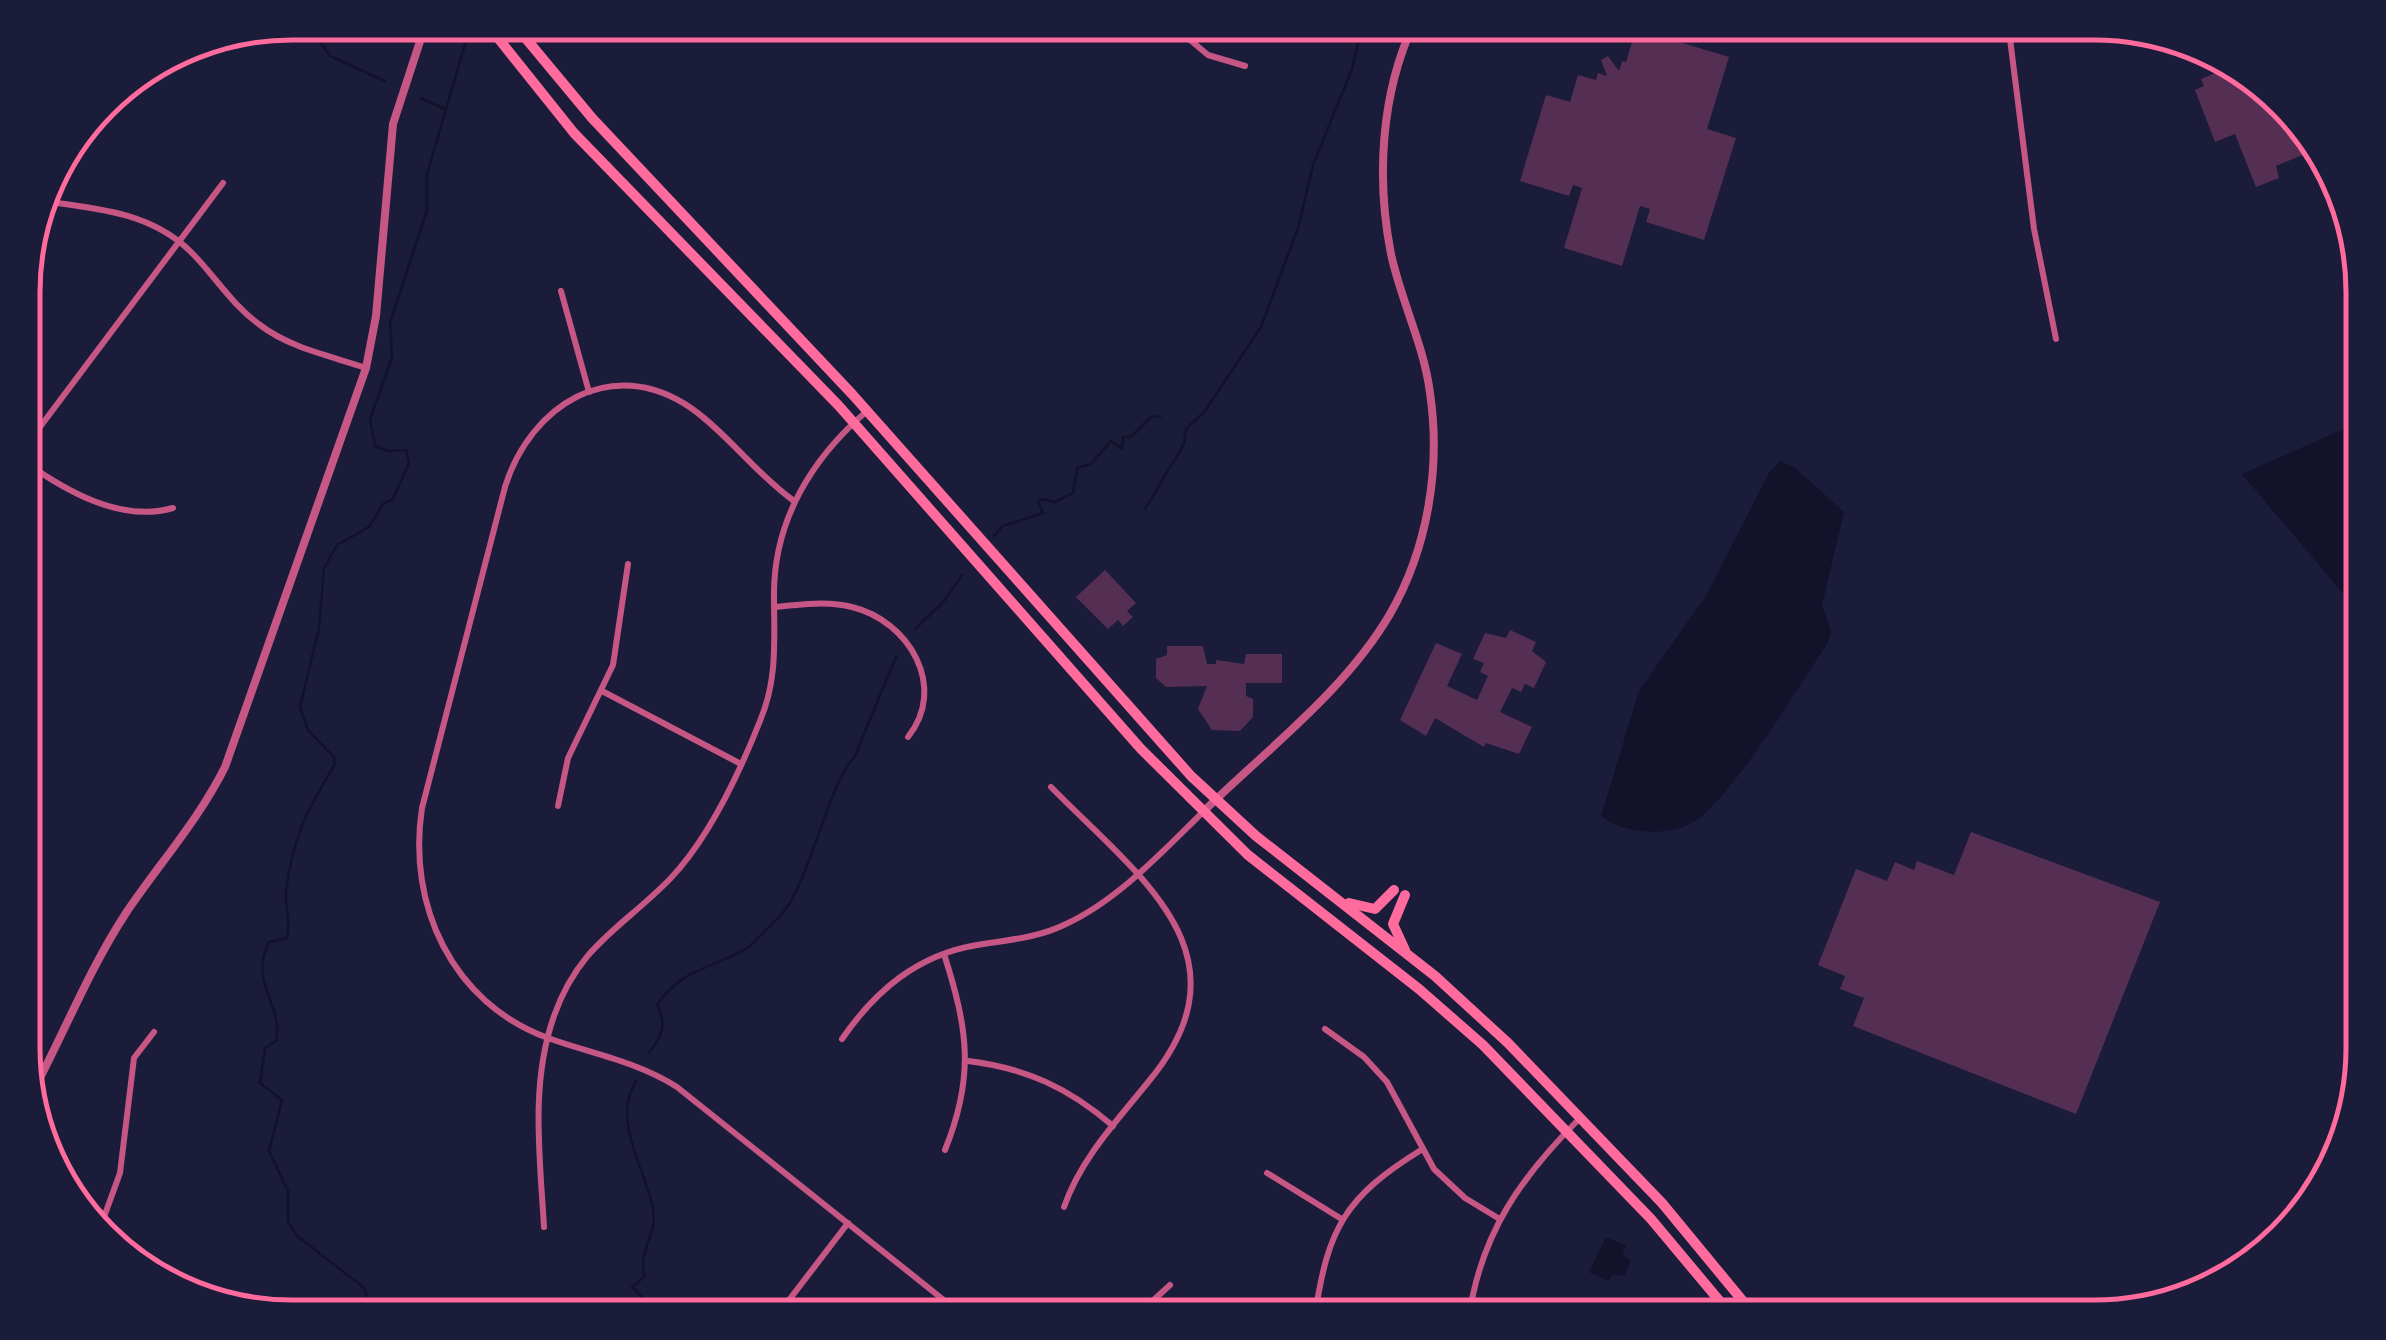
<svg xmlns="http://www.w3.org/2000/svg" width="2386" height="1340" viewBox="0 0 2386 1340" font-family="'Open Sans',sans-serif">
	<rect width="100%" height="100%" fill="#1b1b3a"/>
	<g fill="#12122b">
		<path d="M 2344,429 L 2353,429 L 2363,449 L 2361,606 L 2351,603 L 2242,474 Z"/>
		<path d="M 1780,461 L 1794,467 L 1844,512 L 1822,605 L 1831,631 L 1827,644 C 1800,684 1729,804 1690,824 C 1665,837 1622,833 1601,816 L 1639,691 L 1707,594 L 1769,473 Z"/>
		<path d="M 1606,1237 L 1626,1246 L 1622,1254 L 1631,1261 L 1624,1276 L 1613,1274 L 1609,1281 L 1589,1272 Z"/>
	</g>
	<g fill="none" stroke-linecap="round" stroke-linejoin="round">
		<g stroke="#12122b" stroke-width="2.5">
			<path d="M 307,23 L 330,56 L 385,81"/>
			<path d="M 319,23 L 319,41"/>
			<path d="M 421,98 L 445,109"/>
			<path d="M 1145,509 L 1184,444 L 1186,429 L 1205,411 L 1261,327 L 1298,228 L 1313,165 L 1352,69 L 1363,23"/>
			<path d="M 994,536 L 1003,526 L 1043,513 L 1038,502 L 1042,499 L 1054,502 L 1073,493 L 1077,468 L 1091,464 L 1111,441 L 1122,449 L 1123,437 L 1132,436 L 1152,416 L 1160,417"/>
			<path d="M 915,629 L 943,602 L 962,575"/>
			<path d="M 649,1053 C 661,1038 668,1023 657,1005 C 682,968 712,969 747,948 C 750,947 782,914 785,910 C 809,880 832,776 854,758 L 896,657"/>
			<path d="M 636,1081 C 611,1121 646,1170 653,1209 C 658,1234 637,1252 645,1276 L 632,1287 L 652,1307 L 655,1317"/>
			<path d="M 377,1317 L 363,1287 L 297,1236 L 288,1222 L 288,1191 L 269,1151 L 282,1100 L 260,1083 L 265,1048 L 276,1041 C 284,1004 248,984 269,942 L 287,938 C 291,922 285,908 286,891 C 293,835 308,809 335,764 L 334,757 L 308,730 L 300,707 L 319,628 L 324,568 L 337,545 L 369,527 L 383,504 L 393,499 L 409,463 L 406,450 L 388,451 L 375,446 L 370,419 L 392,358 L 390,323 L 427,210 L 427,174 L 468,34"/>
		</g>
	</g>
	<g fill="#542f53">
		<path d="M 1636,29 L 1729,57 L 1707,129 L 1736,138 L 1704,240 L 1646,222 L 1650,209 L 1640,206 L 1622,266 L 1564,248 L 1582,188 L 1573,185 L 1569,196 L 1520,181 L 1546,95 L 1570,102 L 1578,75 L 1596,80 L 1598,73 L 1607,76 L 1601,60 L 1608,56 L 1619,71 L 1622,61 L 1626,62 Z"/>
		<path d="M 2235,65 L 2308,137 L 2299,141 L 2305,154 L 2276,166 L 2279,178 L 2256,187 L 2235,134 L 2215,142 L 2195,90 L 2204,86 L 2201,79 Z"/>
		<path d="M 1105,570 L 1136,603 L 1127,611 L 1133,617 L 1123,626 L 1118,620 L 1108,629 L 1076,597 Z"/>
		<path d="M 1510,630 L 1536,642 L 1532,651 L 1546,662 L 1534,688 L 1525,684 L 1521,692 L 1512,688 L 1500,712 L 1532,727 L 1519,754 L 1486,743 L 1484,747 L 1435,718 L 1426,736 L 1400,720 L 1436,643 L 1462,654 L 1447,686 L 1477,700 L 1488,676 L 1480,672 L 1484,663 L 1473,659 L 1485,633 L 1506,638 Z"/>
		<path d="M 1167,646 L 1203,646 L 1207,664 L 1216,664 L 1216,660 L 1244,664 L 1246,654 L 1282,654 L 1282,683 L 1246,683 L 1246,696 L 1253,699 L 1253,717 L 1240,731 L 1212,730 L 1198,709 L 1207,686 L 1166,687 L 1156,678 L 1156,659 L 1167,655 Z"/>
		<path d="M 1971,832 L 2160,902 L 2076,1114 L 1853,1026 L 1864,998 L 1840,989 L 1845,976 L 1818,965 L 1856,869 L 1887,881 L 1895,862 L 1914,870 L 1917,861 L 1954,875 Z"/>
	</g>
	<g fill="none" stroke-linecap="round" stroke-linejoin="round">
		<g stroke="#c65784" stroke-width="6">
			<path d="M 1170,23 L 1208,55 L 1245,66"/>
			<path d="M 2008,23 L 2034,229 L 2056,339"/>
			<path d="M 42,201 C 95,208 151,212 191,252 C 215,276 232,305 260,325 C 290,348 331,356 366,368"/>
			<path d="M 561,291 L 589,392"/>
			<path d="M 25,447 L 223,183"/>
			<path d="M 25,462 C 66,491 121,523 173,508"/>
			<path d="M 794,501 C 756,474 728,434 691,408 C 611,353 530,406 505,487 L 422,808 C 407,905 452,1003 548,1038 C 592,1054 636,1061 677,1087 L 965,1317"/>
			<path d="M 774,607 C 800,605 826,600 852,607 C 909,621 948,687 908,737"/>
			<path d="M 602,691 L 741,764"/>
			<path d="M 1051,787 C 1138,876 1254,954 1149,1081 C 1117,1121 1081,1158 1064,1207"/>
			<path d="M 558,806 L 568,758 L 613,665 L 628,564"/>
			<path d="M 944,954 C 968,1029 975,1076 945,1150"/>
			<path d="M 1325,1029 L 1364,1057 L 1387,1082 L 1434,1169 L 1465,1198 L 1498,1218"/>
			<path d="M 842,1039 C 875,991 917,955 977,945 C 1007,940 1038,938 1066,924 C 1118,900 1162,852 1203,812"/>
			<path d="M 968,1061 C 1026,1068 1069,1088 1113,1126"/>
			<path d="M 1267,1173 L 1340,1218"/>
			<path d="M 544,1227 C 540,1157 530,1084 554,1016 C 579,945 622,928 670,879 C 710,837 739,774 760,721 C 778,678 774,639 774,594 C 774,520 812,458 867,411"/>
			<path d="M 100,1228 L 120,1173 L 134,1058 L 154,1032"/>
			<path d="M 786,1304 L 848,1223"/>
			<path d="M 1315,1315 C 1328,1228 1345,1197 1421,1150"/>
			<path d="M 1135,1317 L 1170,1285"/>
			<path d="M 1469,1317 C 1481,1233 1521,1177 1580,1118"/>
		</g>
		<g stroke="#c65784" stroke-width="8">
			<path d="M 1203,812 C 1266,750 1345,691 1390,614 C 1428,548 1441,467 1430,393 C 1424,345 1401,301 1391,254 C 1376,178 1381,93 1414,23"/>
			<path d="M 30,1097 C 63,1036 88,971 126,913 C 159,864 198,821 225,767 L 366,368 L 376,316 L 393,124 L 426,23"/>
		</g>
		<g stroke="#ff6b9d" stroke-width="10">
			<path d="M 486,23 L 574,133 L 839,406 L 1141,749 L 1248,855 L 1419,989 L 1483,1045 L 1651,1219 L 1733,1317"/>
			<path d="M 513,23 L 592,118 L 852,394 L 1191,776 L 1256,836 L 1435,976 L 1508,1043 L 1662,1203 L 1756,1317"/>
			<path d="M 1405,895 L 1393,924 L 1405,950"/>
			<path d="M 1349,903 L 1375,909 L 1394,890"/>
		</g>
	</g>
	<path d="M0 0H2386V1340H0ZM292 40H2094A252 252 0 0 1 2346 292V1048A252 252 0 0 1 2094 1300H292A252 252 0 0 1 40 1048V292A252 252 0 0 1 292 40Z" fill="#1b1b3a" fill-rule="evenodd"/>
	<path fill="none" stroke="#ff6b9d" stroke-width="5" d="M292 40H2094A252 252 0 0 1 2346 292V1048A252 252 0 0 1 2094 1300H292A252 252 0 0 1 40 1048V292A252 252 0 0 1 292 40Z"/>
</svg>
